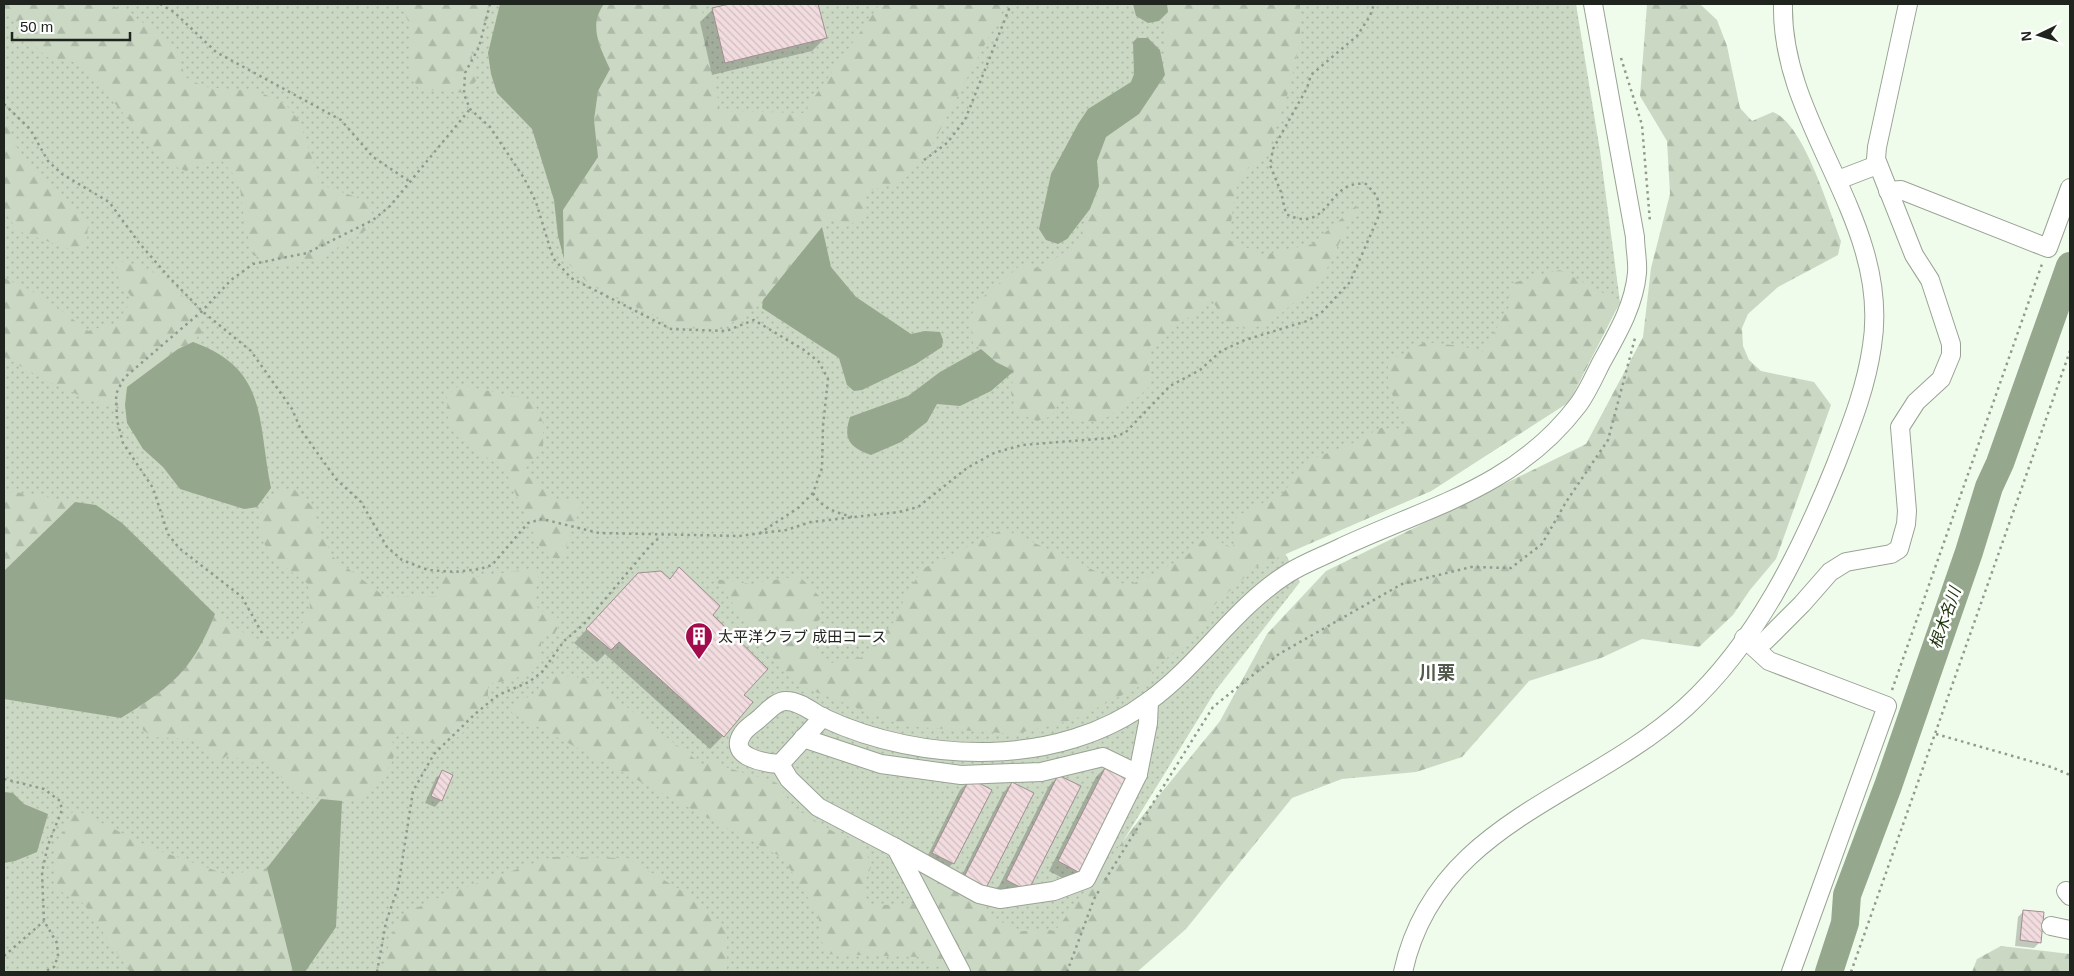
<svg xmlns="http://www.w3.org/2000/svg" width="2074" height="976" viewBox="0 0 2074 976" font-family="Arial,'Noto Sans JP',sans-serif">
	<defs>
		<pattern id="grass-dots" width="8" height="8" patternUnits="userSpaceOnUse" patternTransform="scale(1.25)"><rect width="8" height="8" fill="#cbd9c4"/><path d="M2 2h.1M6 6h.1" fill="none" stroke="#aebaa8" stroke-width="1.8" stroke-linecap="round"/></pattern>
		<pattern id="forest-firs" width="22" height="20" patternUnits="userSpaceOnUse" patternTransform="scale(1.25)"><rect width="22" height="20" fill="#cbd9c4"/><path d="M5 1l3.5 6h-7zM16 11l3.5 6h-7z" fill="#aebaa8"/></pattern>
		<pattern id="building-back-hatch" width="6" height="6" patternUnits="userSpaceOnUse" patternTransform="scale(1.25)"><rect width="6" height="6" fill="#f2dce0"/><path d="M-1 5l2 2M0 0l6 6M5-1l2 2" fill="none" stroke="#cfbdc0"/></pattern>
	</defs>
	<rect width="100%" height="100%" fill="#f0fceb"/>
	<path fill="url(#grass-dots)" d="M 4,4 L 1576,4 L 1600,151 L 1620,302 L 1569,402 L 1431,491 L 1285,553 L 1300,582 L 1216,690 L 1058,947 L 1053,972 L 4,972 Z"/>
	<g fill="url(#forest-firs)">
		<path d="M 4,4 L 110,4 L 149,26 L 178,53 L 185,77 L 205,87 L 255,91 L 282,101 L 299,120 L 321,185 L 356,197 L 373,208 L 368,229 L 319,259 L 279,266 L 253,255 L 245,226 L 239,181 L 222,161 L 206,162 L 186,171 L 166,163 L 80,63 C 71,61 56,62 49,58 C 38,51 4,16 4,4 Z"/>
		<path d="M 402,4 L 488,4 L 486,29 L 471,52 L 476,81 L 465,93 L 419,89 L 411,77 L 410,27 Z"/>
		<path d="M 604,4 L 701,4 L 720,111 L 803,113 L 880,4 L 1006,4 L 929,151 L 903,181 L 865,192 L 867,201 L 863,217 L 846,227 L 831,216 L 757,307 L 722,329 L 679,328 L 587,282 L 564,259 L 563,210 L 598,157 L 594,120 L 598,91 L 610,69 C 600,47 588,26 604,4 Z"/>
		<path d="M 1167,4 L 1300,4 L 1300,42 L 1289,90 L 1265,160 L 1249,166 L 1235,191 L 1229,240 L 1263,255 L 1312,244 L 1358,204 L 1323,277 L 1269,324 L 1247,329 L 1227,325 L 1212,300 L 1150,346 L 1149,387 L 1136,399 L 1099,422 L 1077,421 L 1061,397 L 1052,416 L 1037,421 L 1016,412 L 1011,393 L 1014,371 L 996,362 L 973,343 L 970,319 L 977,302 L 1022,264 L 1041,269 L 1077,243 L 1099,186 L 1097,161 L 1106,137 L 1139,114 L 1165,75 Z"/>
		<path d="M 1647,4 L 1700,4 L 1717,20 L 1727,46 L 1740,108 L 1752,121 L 1773,112 C 1804,124 1829,210 1841,241 L 1838,255 L 1778,287 L 1748,314 L 1742,328 L 1743,346 L 1749,360 L 1761,371 L 1814,382 L 1831,405 L 1776,559 L 1750,590 L 1733,615 L 1699,647 L 1642,639 L 1601,658 L 1529,681 L 1462,757 L 1416,772 L 1342,779 L 1292,798 L 1186,929 L 1137,972 L 975,972 L 973,970 L 948,972 L 919,957 L 824,954 L 818,914 L 783,858 L 512,713 L 512,706 L 539,691 L 556,676 L 588,678 L 703,765 L 713,757 L 725,767 L 777,783 L 794,808 L 839,835 L 863,843 L 871,867 L 863,887 L 869,906 L 915,903 L 914,884 L 924,877 L 939,878 L 1016,932 L 1043,929 L 1055,931 L 1139,820 L 1220,721 L 1267,634 L 1326,571 L 1586,444 L 1643,337 L 1651,268 L 1670,194 L 1667,141 L 1640,96 Z"/>
		<path d="M 4,117 L 23,161 L 57,191 L 88,224 L 87,242 L 78,252 L 18,231 L 4,211 Z"/>
		<path d="M 116,260 L 150,270 L 185,298 L 205,329 L 193,342 L 178,349 L 128,387 L 125,405 L 99,404 L 49,382 L 4,357 L 4,278 L 45,298 L 88,331 L 116,323 L 133,299 L 119,281 Z"/>
		<path d="M 1560,270 L 1620,302 L 1569,402 L 1431,491 L 1256,567 L 1212,607 L 1206,627 L 1158,665 L 1144,684 L 1073,720 L 1015,734 L 904,726 L 795,684 L 769,653 L 715,579 L 750,584 L 799,576 L 819,596 L 820,619 L 807,632 L 813,651 L 831,663 L 863,657 L 897,618 L 904,599 L 922,569 L 1004,529 L 1128,586 L 1183,559 L 1207,536 L 1233,548 L 1237,516 L 1283,493 L 1309,460 L 1356,442 L 1380,428 L 1409,429 L 1388,386 L 1388,362 L 1425,342 L 1461,346 L 1483,352 L 1509,307 L 1509,284 Z"/>
		<path d="M 460,385 L 532,400 L 543,422 L 543,449 L 525,469 L 557,499 L 582,502 L 562,558 L 550,558 L 538,544 L 505,470 L 455,435 L 448,421 L 447,396 Z"/>
		<path d="M 294,489 L 314,508 L 319,529 L 333,557 L 385,597 L 437,596 L 440,579 C 453,571 463,578 478,577 C 498,575 516,569 536,569 L 539,579 L 533,600 L 540,611 L 553,614 L 561,621 L 554,635 L 541,637 C 543,677 519,678 488,684 L 488,700 L 460,736 L 441,745 L 422,741 L 400,732 L 392,741 C 404,763 371,786 356,801 L 308,797 L 277,774 L 266,760 L 250,764 L 229,754 L 220,761 L 205,754 L 194,739 L 152,737 L 143,730 L 137,708 L 147,701 L 202,645 L 215,614 C 245,633 259,649 295,637 L 310,608 L 308,584 C 287,568 253,548 260,517 C 262,509 271,500 275,493 Z"/>
		<path d="M 4,490 L 75,502 L 4,571 Z"/>
		<path d="M 74,809 L 154,849 L 228,875 L 267,868 L 293,972 L 130,972 L 83,903 L 54,888 L 56,848 Z"/>
		<path d="M 552,857 L 627,858 L 694,898 L 727,928 L 727,972 L 384,972 L 389,944 L 400,916 L 446,894 Z"/>
		<path d="M 2001,946 L 2070,954 L 2070,972 L 1972,972 L 1977,959 Z"/>
	</g>
	<g fill="#95a78c">
		<path d="M 500,4 L 604,4 C 588,26 600,47 610,69 L 598,91 L 594,120 L 598,157 L 563,210 L 564,259 L 558,236 L 554,200 L 532,129 L 497,93 L 491,74 L 488,53 Z"/>
		<path d="M 1133,4 L 1167,4 L 1168,12 L 1159,21 L 1148,23 L 1136,16 Z"/>
		<path d="M 1137,38 L 1148,38 L 1160,50 L 1165,75 L 1139,114 L 1106,137 L 1097,161 L 1099,186 L 1090,209 L 1067,239 L 1058,244 L 1046,240 L 1039,229 L 1051,174 L 1078,124 L 1088,109 L 1131,82 L 1134,74 L 1133,42 Z"/>
		<path d="M 822,227 L 831,267 L 856,297 L 911,334 L 925,331 L 940,332 L 943,340 L 942,347 L 916,364 L 862,390 L 854,391 L 847,385 L 839,358 L 762,308 L 763,300 Z"/>
		<path d="M 193,342 C 269,369 257,421 271,488 L 257,507 L 244,509 L 180,489 L 163,467 L 143,449 L 127,423 L 125,405 L 127,387 L 178,349 Z"/>
		<path d="M 981,349 L 996,362 L 1014,371 L 991,391 L 960,406 L 937,404 L 927,422 L 901,442 L 871,455 C 849,447 843,439 850,417 L 908,396 L 940,372 Z"/>
		<path d="M 75,502 L 96,505 L 122,523 L 215,614 C 192,671 172,686 121,718 L 4,699 L 4,571 Z"/>
		<path d="M 4,792 L 13,793 L 24,804 L 48,814 L 37,852 L 15,861 L 4,863 Z"/>
		<path d="M 321,799 L 342,801 L 336,927 L 305,972 L 293,972 L 267,868 Z"/>
	</g>
	<g fill="#0003">
		<path d="M 734,4 L 817,4 L 825,38 L 812,51 L 712,75 L 700,22 L 713,9 Z"/>
		<path d="M 679,569 L 711,615 L 742,695 L 723,736 L 710,749 L 605,654 L 597,662 L 574,643 L 625,588 L 669,580 Z"/>
		<path d="M 1106,767 L 1079,872 L 1070,882 L 1049,871 L 1096,777 Z"/>
		<path d="M 443,772 L 441,800 L 435,807 L 425,803 L 436,778 Z"/>
		<path d="M 1059,776 L 1027,891 L 997,890 L 1049,786 Z"/>
		<path d="M 970,780 L 953,863 L 943,873 L 924,863 L 960,790 Z"/>
		<path d="M 1012,783 L 985,887 L 956,887 L 1003,793 Z"/>
		<path d="M 2024,911 L 2040,942 L 2034,948 L 2015,946 L 2018,917 Z"/>
	</g>
	<g fill="none" stroke-linecap="round" stroke-linejoin="round">
		<path stroke="#95a78c" stroke-width="28" d="M 1829,972 L 1845,923 L 1847,895 L 1888,786 L 1969,552 L 1989,487 L 2000,463 L 2070,266"/>
	</g>
	<g fill="url(#building-back-hatch)" stroke="#a28e92">
		<path d="M 729,4 L 818,4 L 827,38 L 725,63 L 712,8 Z"/>
		<path d="M 679,567 L 720,606 L 713,615 L 768,669 L 744,695 L 753,702 L 724,737 L 619,642 L 611,650 L 586,629 L 638,573 L 661,571 L 670,579 Z"/>
		<path d="M 1106,766 L 1129,777 L 1080,873 L 1058,861 Z"/>
		<path d="M 442,770 L 453,775 L 442,801 L 431,796 Z"/>
		<path d="M 1058,775 L 1081,786 L 1028,891 L 1006,880 Z"/>
		<path d="M 970,778 L 992,790 L 954,864 L 932,853 Z"/>
		<path d="M 1012,782 L 1034,793 L 986,888 L 964,877 Z"/>
		<path d="M 2023,910 L 2044,912 L 2041,943 L 2020,940 Z"/>
	</g>
	<g fill="none" stroke-linecap="round" stroke-linejoin="round">
		<g stroke="#99a394" stroke-width="20">
			<g id="minor">
				<path d="M 1838,180 L 1877,165"/>
				<path d="M 1888,191 L 1901,190 L 2048,248 L 2070,188"/>
				<path d="M 1744,638 L 1758,643 L 1765,641 L 1802,604 L 1830,572 L 1846,562 L 1891,554 L 1899,549 L 1906,524 L 1907,511 L 1900,427 L 1916,402 L 1941,379 L 1951,355 L 1951,344 L 1930,280 L 1914,255 L 1876,159 L 1877,147 L 1908,4"/>
				<path d="M 1745,639 L 1769,661 L 1887,706 L 1791,972"/>
				<path d="M 803,738 L 881,764 L 961,775 L 1041,772 L 1103,757 L 1138,774"/>
				<path d="M 780,764 C 765,763 726,757 743,733 C 747,727 756,722 761,717 C 768,711 776,701 786,701 C 800,701 812,712 824,718 C 922,764 1060,768 1149,701 C 1200,664 1234,608 1287,574 C 1304,563 1324,556 1342,547 C 1430,506 1516,487 1578,405 C 1587,393 1594,377 1601,363 C 1617,334 1634,306 1637,273 C 1638,261 1635,249 1635,237 L 1593,4"/>
				<path d="M 780,764 L 789,779 L 818,807 L 896,848 L 961,972"/>
				<path d="M 780,764 L 823,717"/>
				<path d="M 896,848 L 979,894 L 1000,899 L 1054,891 L 1086,879 L 1138,774 L 1148,723 L 1149,701"/>
				<path d="M 2066,891 L 2070,896"/>
				<path d="M 2051,926 L 2070,930"/>
				<path d="M 1403,972 C 1435,823 1586,798 1686,707 C 1756,643 1801,551 1836,464 C 1851,425 1866,388 1872,346 C 1892,221 1780,125 1783,4"/>
			</g>
		</g>
		<g stroke="#929a8e" stroke-width="2.5" stroke-dasharray="2.5 4" stroke-linecap="butt">
			<path d="M 160,4 L 174,12 L 216,52 L 341,120 L 373,157 L 409,181"/>
			<path d="M 490,4 L 479,47 L 465,73 L 464,94 L 470,109 L 490,127 L 524,178 L 536,202 L 553,258 L 571,278 L 671,329 L 726,331 L 754,320 L 804,350 L 819,362 L 828,379 L 823,426 L 822,468 L 813,493 L 798,508 L 760,533"/>
			<path d="M 1621,58 L 1642,125 L 1650,222"/>
			<path d="M 4,104 L 30,129 L 48,161 L 62,174 L 109,202 L 140,244 L 168,276 L 202,311 L 251,351 L 292,409 L 301,430 L 336,479 L 361,502 L 387,547 L 402,560 L 428,570 L 455,572 L 480,569 L 492,565 L 528,523 L 542,519 L 599,533 L 739,536 L 786,530 L 811,522 L 899,512 L 918,507 L 967,468 L 994,453 L 1022,445 L 1110,438 L 1125,433 L 1170,386 L 1200,370 L 1221,351 L 1245,340 L 1307,321 L 1322,312 L 1350,282 L 1380,213 L 1377,196 L 1366,184 C 1325,179 1331,236 1286,214 L 1281,192 L 1270,165 L 1273,149 L 1307,88 L 1311,75 L 1357,36 L 1370,16 L 1374,4"/>
			<path d="M 924,160 L 947,143 L 965,120 L 1011,4"/>
			<path d="M 813,493 C 822,509 836,512 852,517"/>
			<path d="M 262,633 L 242,597 L 179,548 L 168,534 L 153,488 L 123,443 L 117,420 L 116,394 L 124,378 L 202,311 L 231,280 L 253,264 L 307,253 L 373,220 L 390,206 L 470,109"/>
			<path d="M 1892,690 L 2042,264"/>
			<path d="M 1936,734 L 2051,767 L 2070,775"/>
			<path d="M 4,779 L 44,789 L 60,801 L 62,810 L 48,845 L 42,872 L 44,921 L 57,943 L 58,956 L 54,967 L 44,972"/>
			<path d="M 1105,880 L 1213,707 L 1279,654 L 1402,584 L 1471,567 L 1511,568 L 1542,544 L 1566,502 L 1608,440 L 1635,338"/>
			<path d="M 4,956 L 44,921"/>
			<path d="M 377,972 L 386,922 L 398,888 L 413,791 L 434,754 L 475,714 L 498,695 L 529,682 L 542,672 L 564,641 L 584,624 L 650,546 L 661,536"/>
			<path d="M 1067,972 L 1094,899 L 1100,889"/>
			<path d="M 1851,972 L 2070,351"/>
		</g>
		<use href="#minor" stroke="#fff" stroke-width="18"/>
	</g>
	<defs>
		<g id="building-pin" transform="scale(1.4375)"><path d="M0 17L-7.5 6A9.5 9.5 0 1 1 7.5 6Z" fill="#a20b4c" stroke="#fff"/><path d="M-4-6H4V6H1V3H-1V6H-4ZM-2.5-4.3h1.7v1.8h-1.7ZM.8-4.3h1.7v1.8H.8ZM-2.5-1h1.7V.8h-1.7ZM.8-1h1.7V.8H.8Z" fill="#fff"/></g>
	</defs>
	<g fill-rule="evenodd">
		<use href="#building-pin" x="699" y="636"/>
	</g>
	<g text-anchor="middle" dominant-baseline="central" stroke-width="5" stroke-linejoin="round" paint-order="stroke">
		<g font-size="15" fill="#20241e" stroke="#fff" text-anchor="start">
			<text x="718" y="636">太平洋クラブ 成田コース</text>
		</g>
		<g font-size="16" font-style="italic" fill="#1a3308" stroke="#fff">
			<text transform="translate(1945 618) rotate(-71)">根木名川</text>
		</g>
		<g font-size="18" font-weight="bold" fill="#515a4c" stroke="#fff">
			<text x="1437" y="673">川栗</text>
		</g>
	</g>
	<rect width="2074" height="976" fill="none" stroke="#20241e" stroke-width="10"/>
	<g transform="translate(2039 35) rotate(265)" stroke="#ffffff" stroke-width="4" paint-order="stroke">
	<path d="M0-4L9 19L0 12L-9 19Z" fill="#20241e"/>
	<text y="-8" font-size="14" font-weight="bold" text-anchor="middle" fill="#20241e">N</text>
	</g>
	<path d="M12 32v8h118v-8" fill="none" stroke="#20241e" stroke-width="2.5"/>
	<text x="20" y="32" font-size="15" fill="#20241e" stroke="#ffffff" stroke-width="4" paint-order="stroke">50 m</text>
</svg>
